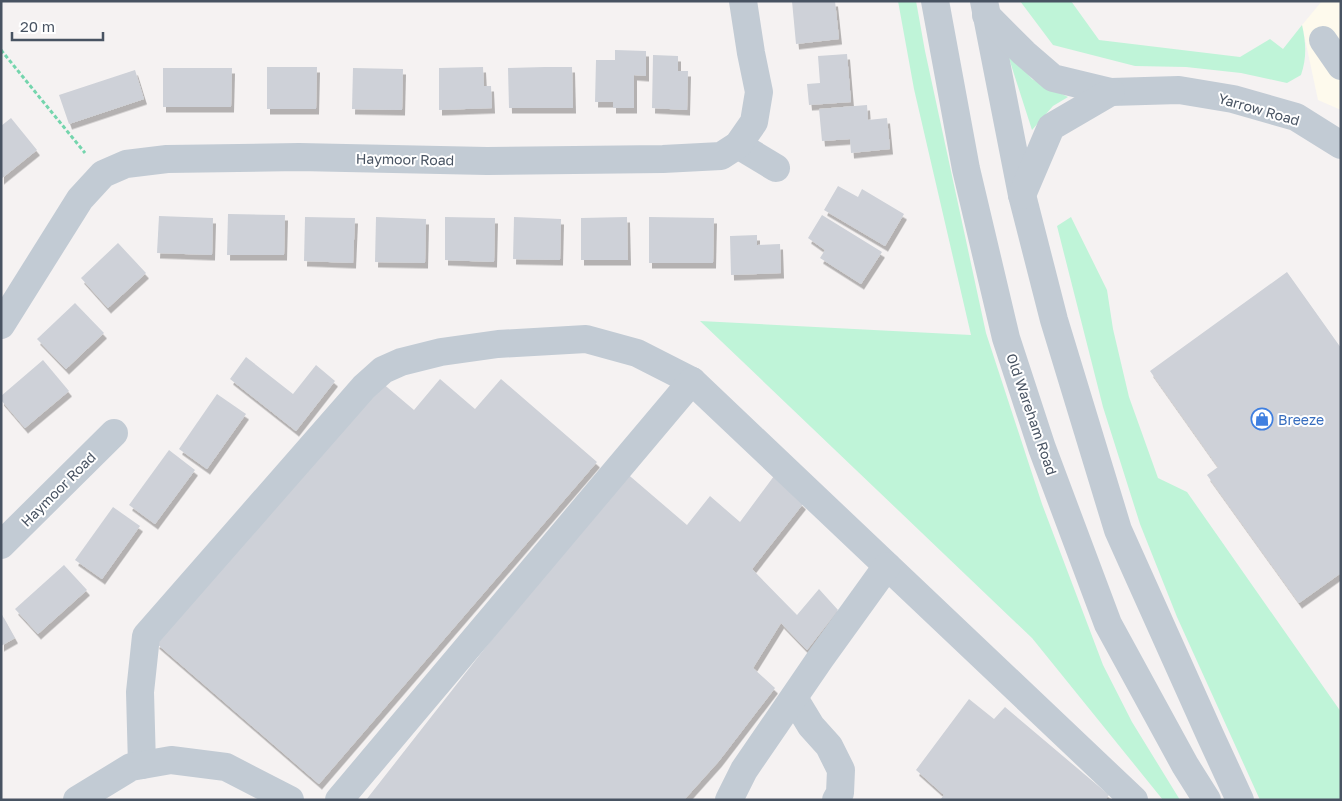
<svg xmlns="http://www.w3.org/2000/svg" width="1342" height="801" viewBox="0 0 1342 801" font-family="'Golos Text',sans-serif">
	<defs>
		<filter id="shadow"><feDropShadow dx="3" dy="5.5" stdDeviation="0" flood-color="#0004"/></filter>
	</defs>
	<rect width="100%" height="100%" fill="#f5f2f2"/>
	<path fill="#fefaed" d="M 1322,1 L 1341,1 L 1341,110 L 1318,100 L 1302,25 Z"/>
	<g fill="#bff4d8">
		<path d="M 898,1 L 916,1 L 925,51 L 986,333 L 1042,504 L 1103,665 L 1132,722 L 1180,800 L 1163,800 L 1032,638 L 700,321 L 971,335 L 914,89 Z"/>
		<path d="M 1020,1 L 1071,1 L 1099,40 L 1240,57 L 1270,39 L 1283,49 L 1302,25 C 1306,43 1307,57 1301,75 L 1287,83 L 1241,73 L 1186,67 L 1135,66 L 1053,45 Z"/>
		<path d="M 1006,49 L 1032,79 L 1068,97 L 1053,106 L 1032,130 Z"/>
		<path d="M 1071,217 L 1107,290 L 1113,329 L 1129,397 L 1158,478 L 1187,492 L 1341,712 L 1341,800 L 1260,800 L 1177,617 L 1140,524 L 1103,407 L 1057,226 Z"/>
	</g>
	<g fill="#ced1d8" filter="url(#shadow)">
		<path d="M 792,1 L 835,1 L 839,39 L 796,44 Z"/>
		<path d="M 615,50 L 646,51 L 646,76 L 634,75 L 634,108 L 613,108 L 613,102 L 595,102 L 596,60 L 615,60 Z"/>
		<path d="M 847,54 L 851,102 L 809,105 L 807,84 L 820,83 L 818,56 Z"/>
		<path d="M 653,55 L 678,56 L 678,71 L 688,71 L 687,110 L 652,108 Z"/>
		<path d="M 267,67 L 317,67 L 316,109 L 267,109 Z"/>
		<path d="M 483,67 L 484,86 L 491,86 L 492,108 L 439,110 L 439,68 Z"/>
		<path d="M 545,67 L 572,67 L 573,108 L 509,108 L 508,68 Z"/>
		<path d="M 163,68 L 232,68 L 231,107 L 163,107 Z"/>
		<path d="M 353,68 L 403,69 L 402,110 L 352,109 Z"/>
		<path d="M 135,70 L 144,99 L 69,124 L 59,95 Z"/>
		<path d="M 867,105 L 868,120 L 887,118 L 890,149 L 851,153 L 850,139 L 822,141 L 819,109 Z"/>
		<path d="M 11,118 L 37,150 L 1,179 L 1,126 Z"/>
		<path d="M 838,186 L 858,197 L 862,189 L 904,214 L 885,246 L 824,210 Z"/>
		<path d="M 228,214 L 285,215 L 284,255 L 227,255 Z"/>
		<path d="M 822,215 L 882,252 L 861,284 L 820,258 L 825,250 L 808,238 Z"/>
		<path d="M 159,216 L 213,218 L 212,255 L 157,253 Z"/>
		<path d="M 305,217 L 355,218 L 353,263 L 304,261 Z"/>
		<path d="M 376,217 L 426,219 L 425,263 L 375,262 Z"/>
		<path d="M 445,217 L 495,218 L 494,262 L 445,260 Z"/>
		<path d="M 514,217 L 561,219 L 560,260 L 513,259 Z"/>
		<path d="M 627,217 L 628,260 L 581,260 L 581,218 Z"/>
		<path d="M 649,217 L 714,218 L 713,263 L 649,263 Z"/>
		<path d="M 757,235 L 757,245 L 780,244 L 781,273 L 731,275 L 730,236 Z"/>
		<path d="M 118,243 L 146,273 L 108,308 L 81,278 Z"/>
		<path d="M 1287,272 L 1341,348 L 1341,573 L 1299,603 L 1207,475 L 1218,467 L 1150,371 Z"/>
		<path d="M 75,303 L 104,333 L 66,369 L 37,339 Z"/>
		<path d="M 246,357 L 293,394 L 316,365 L 335,381 L 296,431 L 230,379 Z"/>
		<path d="M 43,360 L 69,391 L 25,428 L 1,400 L 1,396 Z"/>
		<path d="M 440,379 L 475,409 L 501,379 L 597,462 L 319,784 L 156,643 L 381,382 L 414,410 Z"/>
		<path d="M 217,394 L 246,414 L 207,469 L 179,449 Z"/>
		<path d="M 169,450 L 195,470 L 155,524 L 129,505 Z"/>
		<path d="M 624,471 L 687,525 L 710,496 L 740,522 L 774,476 L 803,504 L 752,569 L 797,615 L 819,589 L 838,610 L 807,650 L 781,623 L 753,668 L 775,688 L 719,761 L 684,800 L 366,800 Z"/>
		<path d="M 113,507 L 140,526 L 102,579 L 75,560 Z"/>
		<path d="M 64,565 L 87,590 L 38,634 L 15,609 Z"/>
		<path d="M 1,613 L 15,638 L 1,646 Z"/>
		<path d="M 969,699 L 994,719 L 1005,707 L 1109,795 L 1105,800 L 940,800 L 944,795 L 916,770 Z"/>
	</g>
	<g fill="none" stroke-linecap="round" stroke-linejoin="round">
		<path stroke="#74d5ad" stroke-width="3" stroke-dasharray="4 2.5" stroke-linecap="butt" d="M 1,50 L 85,153"/>
		<g stroke="#c2cbd4" stroke-width="28">
			<path d="M 935,1 L 966,169 L 1006,338 L 1042,448 L 1108,624 L 1185,765 L 1207,800"/>
			<path d="M 984,1 L 1022,195 L 1054,320 L 1118,530 L 1210,735 L 1240,800"/>
			<path d="M 986,15 L 1024,53 L 1053,78 L 1111,92 L 1179,90 L 1233,99 L 1296,117 L 1341,145"/>
			<path d="M 1323,40 L 1341,66"/>
			<path d="M 738,145 L 776,168"/>
			<path d="M 1022,195 L 1051,127 L 1111,92"/>
			<path d="M 1,325 L 80,199 L 103,174 L 126,164 L 167,159 L 299,157 L 487,161 L 663,159 L 721,156 L 738,145 L 754,122 L 759,92 L 751,53 L 743,1"/>
			<path d="M 1,545 L 114,433"/>
			<path d="M 794,698 L 811,726 L 829,746 L 841,770 L 840,793 L 836,800"/>
			<path d="M 142,765 L 140,692 L 146,636 L 364,387 L 383,370 L 401,362 L 441,352 L 498,344 L 586,339 L 637,353 L 692,381"/>
			<path d="M 77,800 L 131,767 L 171,760 L 226,767 L 290,800"/>
			<path d="M 339,800 L 692,381 L 1134,800"/>
			<path d="M 729,800 L 744,770 L 820,659 L 887,566"/>
		</g>
	</g>
	<defs>
		<g id="shop-ring" transform="scale(1.125)"><circle r="9.5" fill="#fff" stroke="#3f7fe0" stroke-width="1.5"/><path d="M-5-2.5h2.3a2.7 3.5 0 0 1 5.4 0H5L5.5 6h-11ZM-1.5-2.5h3a1.5 2.3 0 0 0-3 0Z" fill="#3f7fe0"/></g>
	</defs>
	<g fill-rule="evenodd">
		<use href="#shop-ring" x="1262" y="419"/>
	</g>
	<g text-anchor="middle" dominant-baseline="central" stroke-width="4" stroke-linejoin="round" paint-order="stroke">
		<g font-size="14" fill="#485362" stroke="#fff">
			<text transform="translate(1259 109) rotate(16)">Yarrow Road</text>
			<text transform="translate(405 159) rotate(1)">Haymoor Road</text>
			<text transform="translate(1032 414) rotate(71)">Old Wareham Road</text>
			<text transform="translate(58 489) rotate(-45)">Haymoor Road</text>
		</g>
		<g font-size="14" fill="#366cbe" stroke="#fff" text-anchor="start">
			<text x="1278" y="419">Breeze</text>
		</g>
	</g>
	<rect width="1342" height="801" fill="none" stroke="#485362" stroke-width="5"/>
	<path d="M12 32v8h91v-8" fill="none" stroke="#485362" stroke-width="2.5"/>
	<text x="20" y="32" font-size="15" fill="#485362" stroke="#ffffff" stroke-width="4" paint-order="stroke">20 m</text>
</svg>
